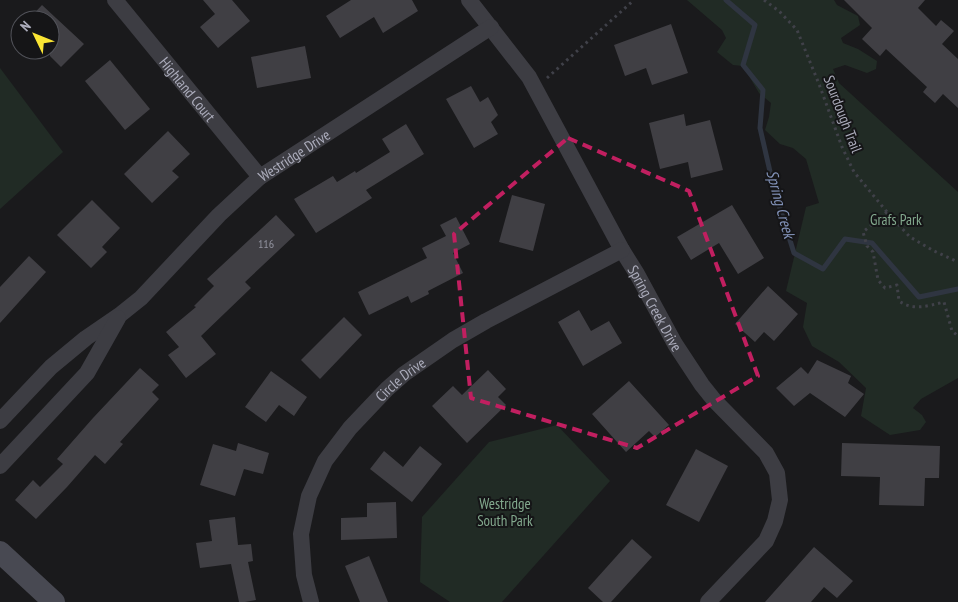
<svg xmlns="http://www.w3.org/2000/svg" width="958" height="602" viewBox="0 0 958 602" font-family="'PT Sans Narrow',sans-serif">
	<rect width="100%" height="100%" fill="#1a1a1c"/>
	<g fill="#212b25">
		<path d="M 687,0 L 834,0 L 837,5 L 858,16 L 860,25 L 841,38 L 843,43 L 858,49 L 877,61 L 876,69 L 867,73 L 845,65 L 833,69 L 839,83 L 958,192 L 958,378 L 921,399 L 913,408 L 922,415 L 926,422 L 920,430 L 890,435 L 861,416 L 866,388 L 839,362 L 812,346 L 803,327 L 807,303 L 786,291 L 806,207 L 819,203 L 806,159 L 793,148 L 780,144 L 765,130 L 769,117 L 771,103 L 759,93 L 743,66 L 733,65 L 717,52 L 726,38 L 722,30 Z"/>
		<path d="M 0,68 L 63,152 L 0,209 Z"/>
		<path d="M 557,425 L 610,481 L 502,602 L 450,602 L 420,582 L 422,517 L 489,442 Z"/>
	</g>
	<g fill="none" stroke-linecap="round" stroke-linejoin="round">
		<path stroke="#2f3541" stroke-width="5" d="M 726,0 L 755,25 L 743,65 L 763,90 L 760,128 L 774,189 L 794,253 L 823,269 L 845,239 L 872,243 L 919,297 L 958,289"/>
	</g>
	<g fill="#403f44">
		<path d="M 203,0 L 232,0 L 250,21 L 218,48 L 200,27 L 215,14 Z"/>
		<path d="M 351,0 L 412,0 L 418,11 L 383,33 L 374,17 L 340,38 L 326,16 Z"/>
		<path d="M 844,0 L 925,0 L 918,8 L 936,26 L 941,20 L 954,31 L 942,44 L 958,59 L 958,108 L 943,94 L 935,103 L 923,92 L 927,87 L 886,49 L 880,56 L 862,39 L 872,28 Z"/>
		<path d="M 42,5 L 84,44 L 61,67 L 50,56 L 50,20 L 28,20 Z"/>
		<path d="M 671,24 L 688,73 L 652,85 L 646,68 L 625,76 L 614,45 Z"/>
		<path d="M 305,46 L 311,78 L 257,88 L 251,57 Z"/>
		<path d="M 110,60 L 150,109 L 125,130 L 85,81 Z"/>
		<path d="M 471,86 L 480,102 L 488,97 L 498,115 L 491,122 L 498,134 L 474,148 L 446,99 Z"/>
		<path d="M 684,114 L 686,126 L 710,120 L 723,170 L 691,178 L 688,162 L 660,169 L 649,123 Z"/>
		<path d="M 406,124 L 424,154 L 366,190 L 372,198 L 316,233 L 294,199 L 333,176 L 337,182 L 355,171 L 356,173 L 390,152 L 382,139 Z"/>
		<path d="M 168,131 L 190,154 L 172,171 L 179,177 L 152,203 L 124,174 Z"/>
		<path d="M 512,195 L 545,204 L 533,251 L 499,242 Z"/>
		<path d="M 92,200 L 120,228 L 102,247 L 107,252 L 91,268 L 57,235 Z"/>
		<path d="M 732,205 L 764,258 L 738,274 L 719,243 L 691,260 L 677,237 Z"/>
		<path d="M 276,215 L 295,235 L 245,282 L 251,288 L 201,336 L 216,354 L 186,378 L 168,355 L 179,347 L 166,332 L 196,307 L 194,306 L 214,286 L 207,279 Z"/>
		<path d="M 456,217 L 470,244 L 453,253 L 463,273 L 428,291 L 429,294 L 411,303 L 408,296 L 369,315 L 358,292 L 427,258 L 422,248 L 446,236 L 440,225 Z"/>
		<path d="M 29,256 L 46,272 L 0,323 L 0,287 Z"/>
		<path d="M 768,286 L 798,314 L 774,341 L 764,332 L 755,342 L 735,324 Z"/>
		<path d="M 579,310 L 591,331 L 609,321 L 622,343 L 583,366 L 558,322 Z"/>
		<path d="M 344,317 L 362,335 L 320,379 L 301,360 Z"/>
		<path d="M 817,360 L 851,376 L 848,383 L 864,394 L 845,417 L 810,393 L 794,406 L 776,388 L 801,367 L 808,374 Z"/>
		<path d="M 140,368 L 159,385 L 152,392 L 159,399 L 120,442 L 123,444 L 105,464 L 95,455 L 67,487 L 36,519 L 15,500 L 33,480 L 40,487 L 63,464 L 57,459 L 93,418 Z"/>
		<path d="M 488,370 L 506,389 L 498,397 L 506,405 L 467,443 L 432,406 L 453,386 L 462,395 Z"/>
		<path d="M 271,371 L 307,397 L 294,416 L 279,405 L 266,422 L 245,407 Z"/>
		<path d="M 629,381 L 669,425 L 655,437 L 649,431 L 626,452 L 592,414 Z"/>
		<path d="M 238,443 L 269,453 L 263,474 L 244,469 L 235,496 L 200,485 L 213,444 L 236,451 Z"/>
		<path d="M 842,443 L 940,446 L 939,478 L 925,478 L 924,506 L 879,505 L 880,477 L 841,476 Z"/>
		<path d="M 420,446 L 442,464 L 412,502 L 370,469 L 384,451 L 403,467 Z"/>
		<path d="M 696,449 L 728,466 L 699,522 L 666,505 Z"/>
		<path d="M 396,502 L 397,538 L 341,540 L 341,518 L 367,517 L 367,503 Z"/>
		<path d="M 235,517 L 238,545 L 251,544 L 253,561 L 248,562 L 256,600 L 245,602 L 239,602 L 231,564 L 200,568 L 196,543 L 212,541 L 209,520 Z"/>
		<path d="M 632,539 L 652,557 L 611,602 L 603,602 L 588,588 Z"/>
		<path d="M 814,547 L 853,581 L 837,598 L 824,587 L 811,602 L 765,602 Z"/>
		<path d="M 369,556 L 388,602 L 360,602 L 345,566 Z"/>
	</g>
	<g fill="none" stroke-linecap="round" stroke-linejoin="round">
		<g stroke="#404149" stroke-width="3" stroke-dasharray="2.5 4" stroke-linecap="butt">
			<path d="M 764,0 L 779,11 L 797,30 L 819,84 L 842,147 L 854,172 L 887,212 L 910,237 L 934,251 L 958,262"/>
			<path d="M 547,78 L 634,0"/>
			<path d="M 887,212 L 863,232 L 867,246 L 873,252 L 878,280 L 885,288 L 897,285 L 899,301 C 914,311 927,306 944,302 L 952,331 L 958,336"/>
		</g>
		<g stroke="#3d3d43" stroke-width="16">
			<path id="s1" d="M 115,0 L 260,177"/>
			<path id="s2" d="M 469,0 L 529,77 L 622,250 L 637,274 L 675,344 L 702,385 L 714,400 L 766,453 L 777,473 L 780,500 L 775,521 L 766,541 L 708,602"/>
			<path id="s3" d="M 0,421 L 51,367 L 86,338 L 121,314 L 141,298 L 219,215 L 260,177 L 491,27"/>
			<path d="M 0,466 L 87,373 L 118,318"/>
			<path id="s4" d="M 311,602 L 304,575 L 301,534 L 309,496 L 325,461 L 350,428 L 387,389 L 404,374 L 453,340 L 486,321 L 622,250"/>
		</g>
		<path stroke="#484952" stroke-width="22" d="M 0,552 L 54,602"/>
	</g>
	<path fill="none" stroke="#c11f60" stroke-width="4" stroke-dasharray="10 6" stroke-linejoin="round" d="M 568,138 L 689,191 L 758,376 L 637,448 L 471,398 L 454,234 Z"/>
	<g text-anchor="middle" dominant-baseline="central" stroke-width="4" stroke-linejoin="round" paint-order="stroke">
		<g font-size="12" fill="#91929e">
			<text x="266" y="243">116</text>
		</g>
		<g font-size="15" fill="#acadbc" stroke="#151517">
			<text stroke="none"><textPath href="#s1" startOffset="115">Highland Court</textPath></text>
			<text transform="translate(843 114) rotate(69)">Sourdough Trail</text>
			<text stroke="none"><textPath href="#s3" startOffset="398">Westridge Drive</textPath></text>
			<text stroke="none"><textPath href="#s2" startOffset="361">Spring Creek Drive</textPath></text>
			<text stroke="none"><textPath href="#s4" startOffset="258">Circle Drive</textPath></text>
		</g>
		<g font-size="15" fill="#82a88d" stroke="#151517">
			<text x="896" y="219">Grafs Park</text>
			<text x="505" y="503">Westridge<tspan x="505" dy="17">South Park</tspan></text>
		</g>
		<g font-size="16" font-style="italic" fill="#8292b8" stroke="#151517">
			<text transform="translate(781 204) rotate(75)">Spring Creek</text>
		</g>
	</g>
	<g transform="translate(35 35) rotate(313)"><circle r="24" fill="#151517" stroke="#515259"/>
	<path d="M0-4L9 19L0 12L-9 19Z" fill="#fae534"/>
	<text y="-8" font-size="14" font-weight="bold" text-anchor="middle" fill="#acadbc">N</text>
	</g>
</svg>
